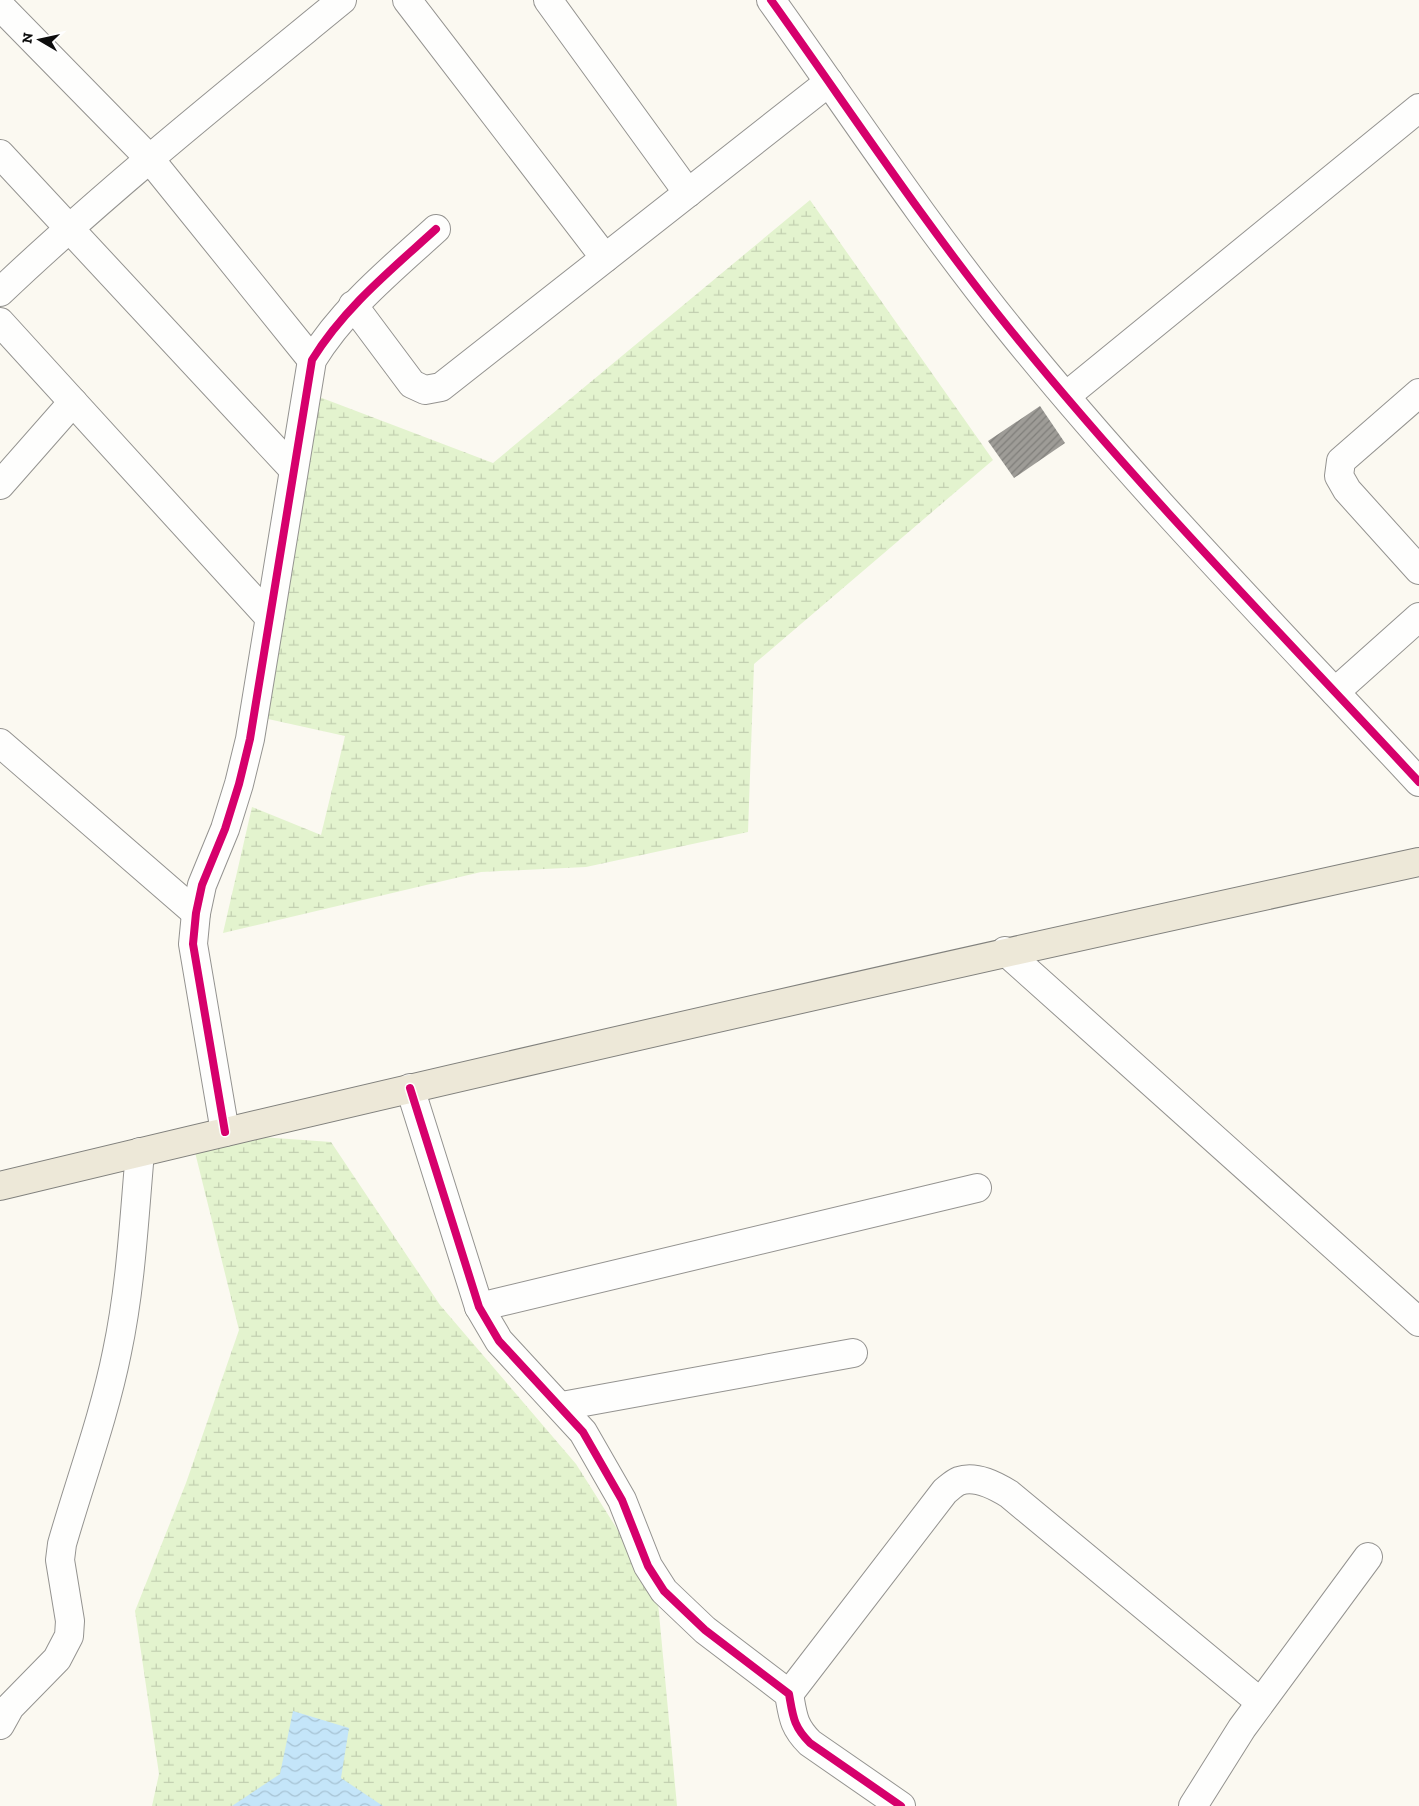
<svg xmlns="http://www.w3.org/2000/svg" width="1419" height="1806" viewBox="0 0 1419 1806" font-family="'Zilla Slab',serif">
	<defs>
		<pattern id="wetland-marsh" width="20" height="14" patternUnits="userSpaceOnUse" patternTransform="scale(1.25)"><rect width="20" height="14" fill="#e3f3ce"/><path d="M1 5h8M5 5V1M11 12h8M15 12V8" fill="none" stroke="#c2cfb0"/></pattern>
		<pattern id="water-waves" width="16" height="10" patternUnits="userSpaceOnUse" patternTransform="scale(1.25)"><rect width="16" height="10" fill="#c4e5f9"/><path d="M0 5q4-4 8 0t8 0" fill="none" stroke="#a7c3d4"/></pattern>
		<pattern id="building-hatch" width="6" height="6" patternUnits="userSpaceOnUse" patternTransform="scale(1.25)"><rect width="6" height="6" fill="#9e9c97"/><path d="M-1 1l2-2M0 6l6-6M5 7l2-2" fill="none" stroke="#7f7e7a"/></pattern>
	</defs>
	<rect width="100%" height="100%" fill="#fbf9f1"/>
	<g fill="url(#wetland-marsh)">
		<path d="M 810,200 L 993,460 L 754,664 L 748,832 L 586,867 L 481,872 L 223,933 L 252,807 L 321,835 L 345,736 L 259,717 L 314,395 L 493,463 Z"/>
		<path d="M 190,1132 L 331,1142 L 440,1305 L 576,1464 L 657,1592 L 677,1806 L 152,1806 L 159,1774 L 135,1611 L 186,1483 L 239,1330 Z"/>
	</g>
	<path fill="url(#water-waves)" d="M 293,1711 L 349,1728 L 341,1778 L 383,1806 L 232,1806 L 280,1774 Z"/>
	<path fill="url(#building-hatch)" d="M 1040,406 L 1065,443 L 1014,478 L 988,441 Z"/>
	<g fill="none" stroke-linecap="round" stroke-linejoin="round">
		<g stroke="#949390" stroke-width="30">
			<g id="minor">
				<path d="M 407,0 L 605,258"/>
				<path d="M 548,0 L 688,193"/>
				<path d="M 771,0 C 849,109 924,223 1008,327 C 1136,486 1280,632 1419,782"/>
				<path d="M 0,6 L 149,158 L 312,360"/>
				<path d="M 0,154 L 293,469"/>
				<path d="M 0,292 C 109,189 226,95 342,0"/>
				<path d="M 353,305 L 412,384 L 425,390 L 441,387 L 829,82"/>
				<path d="M 0,322 L 269,617"/>
				<path d="M 1419,393 L 1341,461 L 1339,476 L 1347,490 L 1419,570"/>
				<path d="M 1066,396 L 1419,108"/>
				<path d="M 0,485 L 73,402"/>
				<path d="M 1335,692 L 1419,617"/>
				<path d="M 0,743 L 196,913"/>
				<path d="M 1005,951 L 1419,1322"/>
				<path d="M 410,1088 L 479,1307 L 499,1341 L 583,1432 L 622,1500 L 648,1566 L 664,1591 L 705,1630 L 789,1694 C 793,1716 793,1726 810,1743 L 901,1806"/>
				<path d="M 225,1132 L 193,944 L 196,913 L 202,885 L 225,829 L 239,784 L 250,739 L 312,360 C 344,308 391,270 436,229"/>
				<path d="M 479,1307 L 977,1188"/>
				<path d="M 562,1406 L 853,1353"/>
				<path d="M 789,1694 L 945,1491 C 949,1488 954,1483 959,1481 C 976,1475 996,1486 1009,1494 L 1260,1702"/>
				<path d="M 0,1725 L 10,1707 L 57,1659 L 69,1636 L 70,1621 L 60,1560 L 62,1544 C 80,1481 104,1417 117,1352 C 131,1286 134,1219 140,1152"/>
				<path d="M 1193,1806 L 1242,1728 L 1368,1557"/>
			</g>
		</g>
		<g stroke="#81817d" stroke-width="30">
			<path id="major" d="M 0,1186 C 472,1072 945,965 1419,862"/>
		</g>
		<use href="#minor" stroke="#fefefd" stroke-width="28"/>
		<use href="#major" stroke="#ede8d8" stroke-width="28"/>
		<g stroke="#fff" stroke-width="11">
			<g id="cycleway">
				<path d="M 771,0 C 849,109 924,223 1008,327 C 1136,486 1280,632 1419,782"/>
				<path d="M 410,1088 L 479,1307 L 499,1341 L 583,1432 L 622,1500 L 648,1566 L 664,1591 L 705,1630 L 789,1694 C 793,1716 793,1726 810,1743 L 901,1806"/>
				<path d="M 225,1132 L 193,944 L 196,913 L 202,885 L 225,829 L 239,784 L 250,739 L 312,360 C 344,308 391,270 436,229"/>
			</g>
		</g>
		<use href="#cycleway" stroke="#d6006c" stroke-width="8"/>
	</g>
	<g transform="translate(40 40) rotate(279)" stroke="#ffffff" stroke-width="4" paint-order="stroke">
	<path d="M0-4L9 19L0 12L-9 19Z" fill="#0d0d0d"/>
	<text y="-8" font-size="14" font-weight="bold" text-anchor="middle" fill="#0d0d0d">N</text>
	</g>
</svg>
